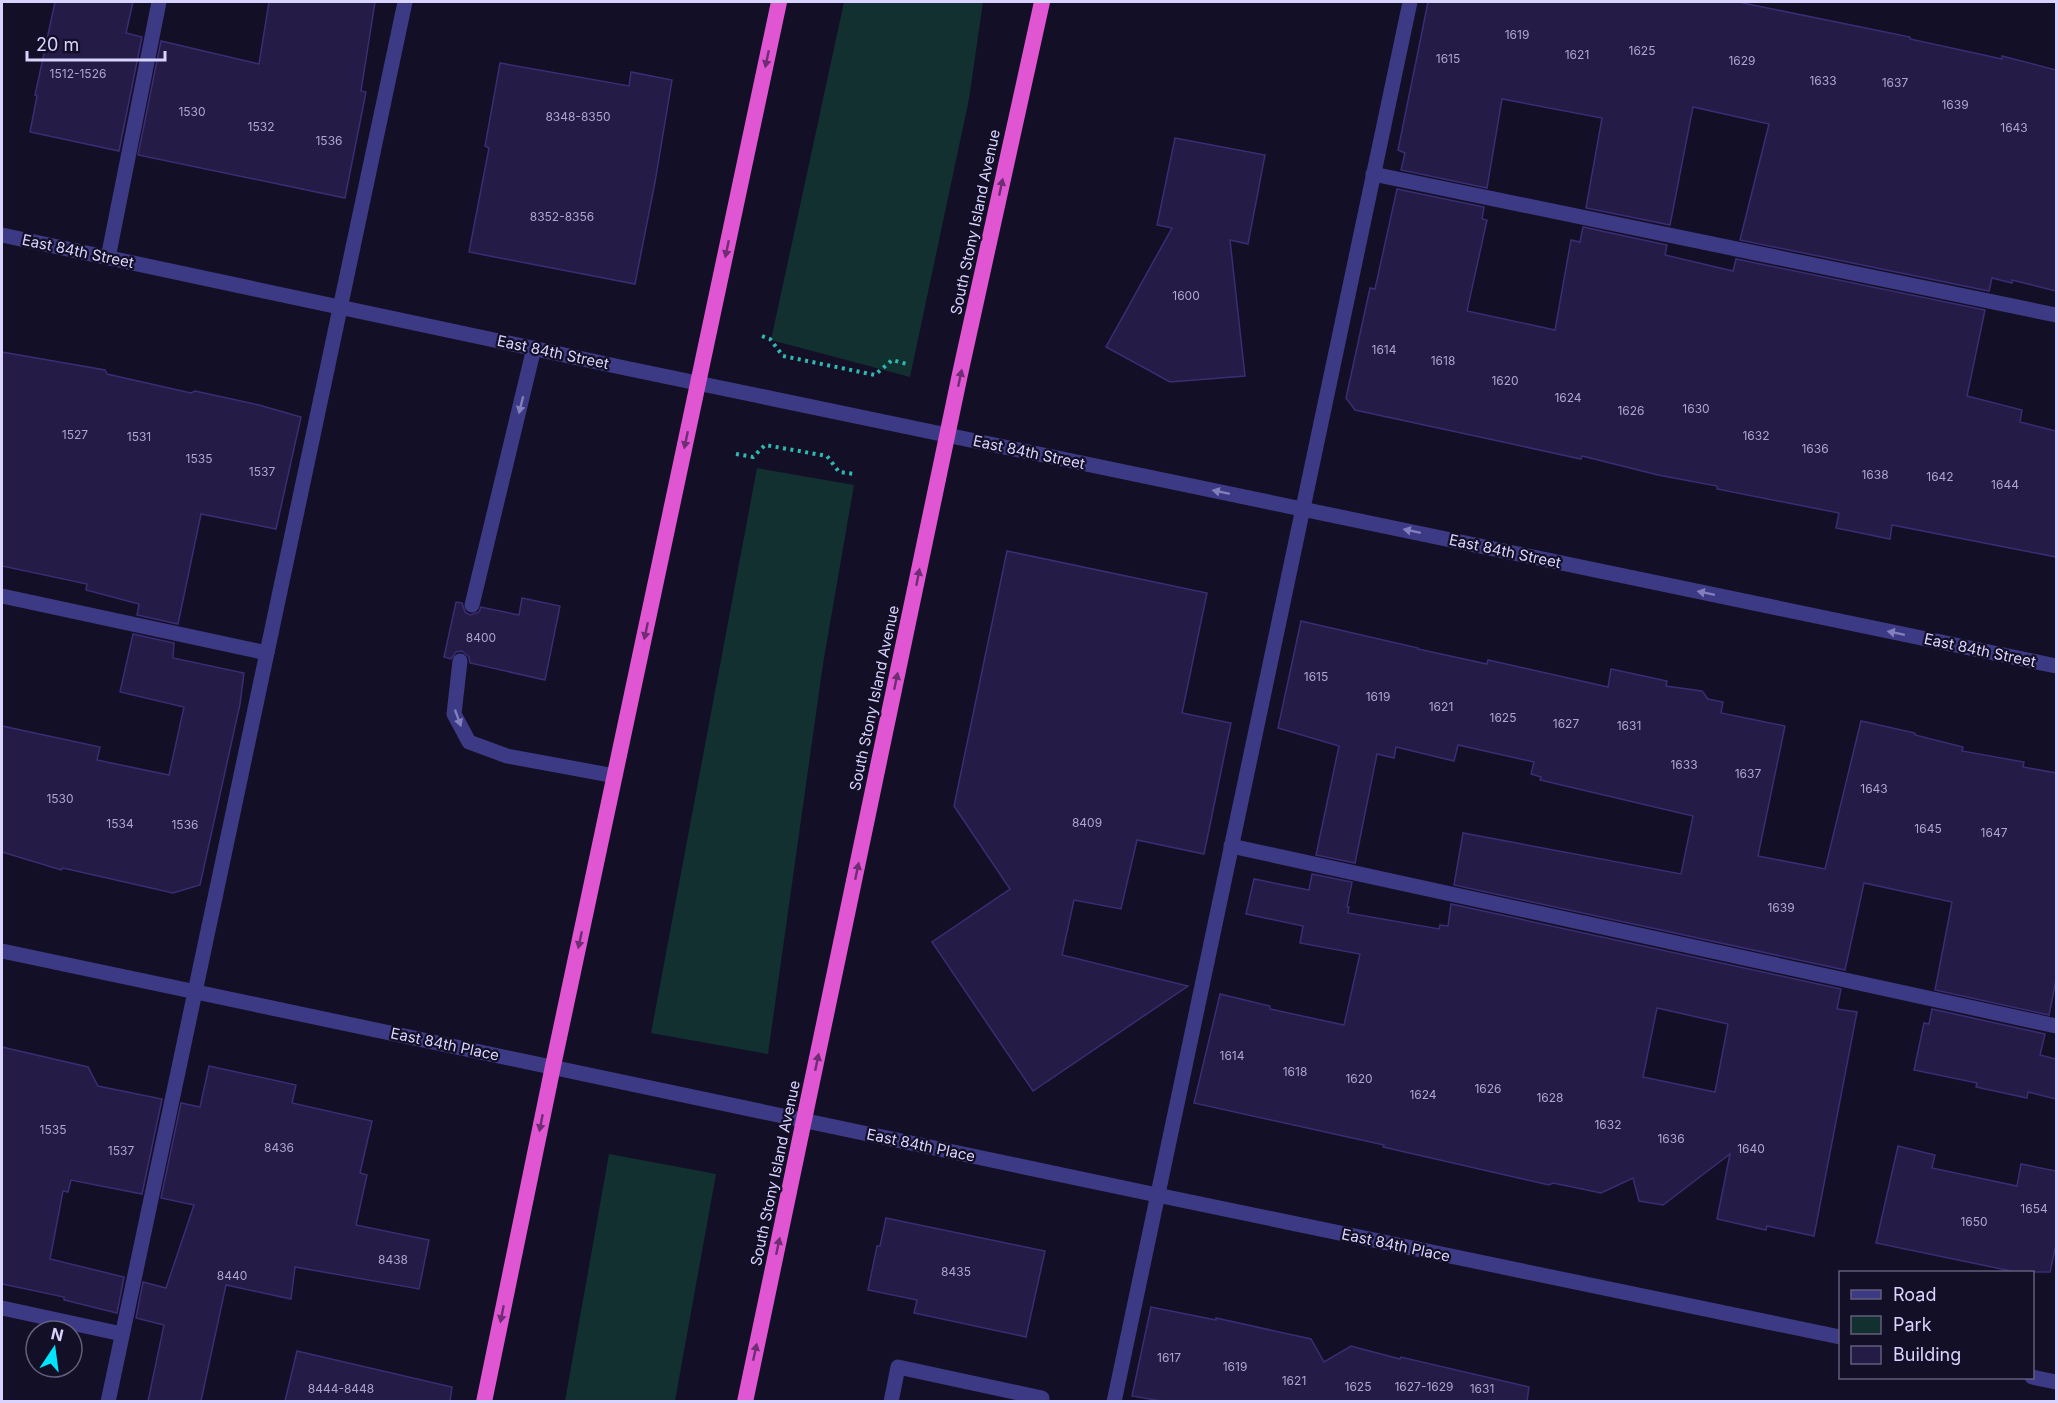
<svg xmlns="http://www.w3.org/2000/svg" width="2058" height="1403" viewBox="0 0 2058 1403" font-family="Inter,sans-serif">
	<rect width="100%" height="100%" fill="#130f26"/>
	<g fill="#12302f">
		<path d="M 844,2 L 983,2 L 969,99 L 910,377 L 771,340 Z"/>
		<path d="M 757,468 L 854,485 L 823,664 L 768,1054 L 651,1033 Z"/>
		<path d="M 609,1154 L 716,1174 L 675,1401 L 565,1401 Z"/>
	</g>
	<g fill="#241b47" stroke="#3b2d73" stroke-width="1.5" fill-rule="evenodd">
		<path d="M 55,2 L 133,2 L 126,33 L 142,37 L 119,151 L 30,132 L 37,96 L 35,95 Z"/>
		<path d="M 269,2 L 375,2 L 361,91 L 366,92 L 345,198 L 138,155 L 161,41 L 259,64 Z"/>
		<path d="M 1428,2 L 1738,2 L 1910,37 L 1910,39 L 2002,59 L 2002,56 L 2056,70 L 2056,291 L 2012,280 L 2012,283 L 1992,278 L 1989,291 L 1740,240 L 1769,124 L 1693,107 L 1670,225 L 1586,208 L 1602,118 L 1502,99 L 1487,188 L 1401,170 L 1405,153 L 1398,150 Z"/>
		<path d="M 500,63 L 629,86 L 631,72 L 672,80 L 655,182 L 635,284 L 469,252 L 489,148 L 485,146 Z"/>
		<path d="M 1175,138 L 1265,155 L 1248,244 L 1230,240 L 1245,376 L 1170,382 L 1106,347 L 1172,228 L 1157,225 Z"/>
		<path d="M 1397,189 L 1484,207 L 1482,219 L 1487,220 L 1467,311 L 1555,330 L 1571,240 L 1580,242 L 1583,227 L 1667,245 L 1665,255 L 1733,271 L 1736,259 L 1985,310 L 1967,396 L 2022,410 L 2020,422 L 2056,431 L 2056,557 L 1892,525 L 1890,539 L 1836,528 L 1839,513 L 1717,489 L 1717,486 L 1658,475 L 1582,456 L 1581,459 L 1355,410 L 1346,398 L 1370,288 L 1375,289 Z"/>
		<path d="M 2,352 L 105,370 L 107,374 L 191,393 L 195,391 L 259,405 L 301,417 L 276,529 L 201,514 L 178,624 L 137,615 L 139,604 L 86,590 L 87,584 L 2,566 Z"/>
		<path d="M 1007,551 L 1207,593 L 1182,713 L 1231,723 L 1204,854 L 1137,840 L 1121,909 L 1074,900 L 1062,955 L 1188,986 L 1033,1091 L 932,942 L 1010,889 L 954,806 Z"/>
		<path d="M 522,598 L 560,606 L 545,680 L 470,663 L 469,657 L 462,651 L 456,652 L 451,659 L 444,657 L 456,602 L 462,603 L 465,612 L 470,615 L 479,612 L 481,607 L 519,615 Z"/>
		<path d="M 1301,621 L 1418,648 L 1418,649 L 1487,664 L 1488,660 L 1608,687 L 1611,669 L 1667,681 L 1666,686 L 1702,691 L 1708,699 L 1723,702 L 1721,713 L 1785,726 L 1758,856 L 1825,869 L 1861,721 L 1915,733 L 1915,735 L 1963,747 L 1962,751 L 2024,762 L 2023,767 L 2056,773 L 2056,980 L 2049,1015 L 1935,990 L 1952,902 L 1864,883 L 1845,970 L 1454,885 L 1463,833 L 1681,874 L 1693,816 L 1540,780 L 1541,777 L 1531,774 L 1534,762 L 1458,745 L 1454,761 L 1396,747 L 1394,758 L 1377,754 L 1355,863 L 1316,855 L 1339,746 L 1278,728 Z"/>
		<path d="M 133,634 L 174,643 L 173,658 L 244,673 L 240,704 L 200,885 L 173,893 L 63,868 L 61,870 L 2,852 L 2,726 L 100,747 L 97,760 L 169,775 L 184,707 L 120,692 Z"/>
		<path d="M 1312,874 L 1352,882 L 1347,907 L 1349,907 L 1348,913 L 1439,929 L 1440,925 L 1448,926 L 1451,904 L 1841,989 L 1837,1009 L 1857,1012 L 1814,1236 L 1767,1226 L 1766,1230 L 1717,1219 L 1730,1154 L 1663,1205 L 1639,1201 L 1633,1178 L 1601,1193 L 1553,1183 L 1549,1185 L 1383,1147 L 1384,1145 L 1194,1103 L 1220,994 L 1270,1006 L 1270,1009 L 1344,1025 L 1360,954 L 1300,943 L 1303,926 L 1246,914 L 1254,879 L 1309,890 ZM 1657,1008 L 1728,1024 L 1715,1092 L 1643,1077 Z"/>
		<path d="M 1932,1009 L 2045,1034 L 2040,1055 L 2056,1059 L 2056,1099 L 2028,1092 L 2027,1098 L 1976,1087 L 1977,1083 L 1914,1070 L 1924,1023 L 1929,1024 Z"/>
		<path d="M 2,1047 L 88,1067 L 98,1086 L 162,1099 L 142,1194 L 71,1180 L 68,1192 L 63,1191 L 50,1259 L 124,1277 L 117,1313 L 64,1300 L 64,1297 L 2,1284 Z"/>
		<path d="M 209,1066 L 296,1085 L 292,1103 L 372,1121 L 360,1173 L 367,1175 L 356,1225 L 429,1240 L 419,1289 L 295,1267 L 291,1299 L 226,1285 L 201,1401 L 148,1401 L 164,1325 L 136,1318 L 143,1282 L 166,1288 L 194,1205 L 161,1198 L 181,1103 L 200,1107 Z"/>
		<path d="M 1898,1146 L 1935,1155 L 1932,1168 L 2017,1186 L 2021,1164 L 2056,1171 L 2056,1245 L 2050,1272 L 2016,1272 L 1876,1243 Z"/>
		<path d="M 886,1218 L 1045,1251 L 1026,1337 L 914,1313 L 917,1300 L 868,1290 L 877,1246 L 880,1246 Z"/>
		<path d="M 1151,1307 L 1216,1320 L 1216,1318 L 1311,1339 L 1324,1362 L 1351,1346 L 1400,1359 L 1401,1357 L 1529,1387 L 1527,1401 L 1161,1401 L 1132,1396 Z"/>
		<path d="M 297,1351 L 452,1387 L 450,1401 L 285,1401 Z"/>
	</g>
	<g fill="none" stroke-linecap="round" stroke-linejoin="round">
		<g stroke="#2fb8b0" stroke-width="4" stroke-dasharray="3 4.5" stroke-linecap="butt">
			<path d="M 762,336 L 770,339 L 783,356 L 875,375 L 892,360 L 907,364"/>
			<path d="M 736,454 L 753,457 L 765,445 L 827,456 L 839,472 L 855,474"/>
		</g>
		<g stroke="#3d3a85" stroke-width="15">
			<path d="M 1373,174 L 2056,315"/>
			<path d="M 108,258 L 159,2"/>
			<path d="M 2,596 L 267,653"/>
			<path d="M 472,605 L 534,348"/>
			<path d="M 460,661 L 454,714 L 469,742 L 507,756 L 615,776"/>
			<path d="M 1231,846 L 2056,1026"/>
			<path d="M 2,1308 L 122,1334"/>
			<path d="M 108,1402 L 405,2"/>
			<path d="M 891,1402 L 898,1367 L 1042,1398 L 1041,1402"/>
			<path d="M 1114,1402 L 1410,2"/>
		</g>
		<g stroke="#3d3a85" stroke-width="15">
			<path d="M 2,235 L 625,368 L 2056,666"/>
			<path d="M 2,951 L 1157,1195 L 1840,1337"/>
			<path d="M 2032,1377 L 2056,1382"/>
		</g>
		<g stroke="#e055d1" stroke-width="16">
			<path d="M 484,1402 L 553,1066 L 779,2"/>
			<path d="M 745,1402 L 960,374 L 1042,2"/>
		</g>
	</g>
	<defs><path id="oneway-solid" d="M-6-.8H1V-3.2L6.5 0L1 3.2V.8H-6Z" transform="scale(1.5)"/></defs>
	<g fill="#6f2e73">
		<use href="#oneway-solid" transform="translate(767 59) rotate(102)"/>
		<use href="#oneway-solid" transform="translate(1001 187) rotate(-78)"/>
		<use href="#oneway-solid" transform="translate(727 249) rotate(102)"/>
		<use href="#oneway-solid" transform="translate(960 378) rotate(-78)"/>
		<use href="#oneway-solid" transform="translate(686 440) rotate(102)"/>
		<use href="#oneway-solid" transform="translate(918 577) rotate(-79)"/>
		<use href="#oneway-solid" transform="translate(646 631) rotate(102)"/>
		<use href="#oneway-solid" transform="translate(896 681) rotate(-78)"/>
		<use href="#oneway-solid" transform="translate(857 871) rotate(-78)"/>
		<use href="#oneway-solid" transform="translate(580 940) rotate(102)"/>
		<use href="#oneway-solid" transform="translate(817 1062) rotate(-78)"/>
		<use href="#oneway-solid" transform="translate(541 1123) rotate(101)"/>
		<use href="#oneway-solid" transform="translate(778 1246) rotate(-78)"/>
		<use href="#oneway-solid" transform="translate(502 1314) rotate(101)"/>
		<use href="#oneway-solid" transform="translate(755 1352) rotate(-78)"/>
	</g>
	<g fill="#837fbc">
		<use href="#oneway-solid" transform="translate(521 405) rotate(104)"/>
		<use href="#oneway-solid" transform="translate(1221 492) rotate(-168)"/>
		<use href="#oneway-solid" transform="translate(1412 531) rotate(-168)"/>
		<use href="#oneway-solid" transform="translate(1706 593) rotate(-168)"/>
		<use href="#oneway-solid" transform="translate(1896 633) rotate(-168)"/>
		<use href="#oneway-solid" transform="translate(458 718) rotate(70)"/>
	</g>
	<g text-anchor="middle" dominant-baseline="central" stroke-width="4.5" stroke-linejoin="round" paint-order="stroke">
		<g font-size="12" fill="#aca6d1">
			<text x="1517" y="34">1619</text>
			<text x="1642" y="50">1625</text>
			<text x="1577" y="54">1621</text>
			<text x="1448" y="58">1615</text>
			<text x="1742" y="60">1629</text>
			<text x="78" y="73">1512-1526</text>
			<text x="1823" y="80">1633</text>
			<text x="1895" y="82">1637</text>
			<text x="1955" y="104">1639</text>
			<text x="192" y="111">1530</text>
			<text x="578" y="116">8348-8350</text>
			<text x="261" y="126">1532</text>
			<text x="2014" y="127">1643</text>
			<text x="329" y="140">1536</text>
			<text x="562" y="216">8352-8356</text>
			<text x="1186" y="295">1600</text>
			<text x="1384" y="349">1614</text>
			<text x="1443" y="360">1618</text>
			<text x="1505" y="380">1620</text>
			<text x="1568" y="397">1624</text>
			<text x="1696" y="408">1630</text>
			<text x="1631" y="410">1626</text>
			<text x="75" y="434">1527</text>
			<text x="1756" y="435">1632</text>
			<text x="139" y="436">1531</text>
			<text x="1815" y="448">1636</text>
			<text x="199" y="458">1535</text>
			<text x="262" y="471">1537</text>
			<text x="1875" y="474">1638</text>
			<text x="1940" y="476">1642</text>
			<text x="2005" y="484">1644</text>
			<text x="481" y="637">8400</text>
			<text x="1316" y="676">1615</text>
			<text x="1378" y="696">1619</text>
			<text x="1441" y="706">1621</text>
			<text x="1503" y="717">1625</text>
			<text x="1566" y="723">1627</text>
			<text x="1629" y="725">1631</text>
			<text x="1684" y="764">1633</text>
			<text x="1748" y="773">1637</text>
			<text x="1874" y="788">1643</text>
			<text x="60" y="798">1530</text>
			<text x="1087" y="822">8409</text>
			<text x="120" y="823">1534</text>
			<text x="185" y="824">1536</text>
			<text x="1928" y="828">1645</text>
			<text x="1994" y="832">1647</text>
			<text x="1781" y="907">1639</text>
			<text x="1232" y="1055">1614</text>
			<text x="1295" y="1071">1618</text>
			<text x="1359" y="1078">1620</text>
			<text x="1488" y="1088">1626</text>
			<text x="1423" y="1094">1624</text>
			<text x="1550" y="1097">1628</text>
			<text x="1608" y="1124">1632</text>
			<text x="53" y="1129">1535</text>
			<text x="1671" y="1138">1636</text>
			<text x="279" y="1147">8436</text>
			<text x="1751" y="1148">1640</text>
			<text x="121" y="1150">1537</text>
			<text x="2034" y="1208">1654</text>
			<text x="1974" y="1221">1650</text>
			<text x="393" y="1259">8438</text>
			<text x="956" y="1271">8435</text>
			<text x="232" y="1275">8440</text>
			<text x="1169" y="1357">1617</text>
			<text x="1235" y="1366">1619</text>
			<text x="1294" y="1380">1621</text>
			<text x="1358" y="1386">1625</text>
			<text x="1424" y="1386">1627-1629</text>
			<text x="341" y="1388">8444-8448</text>
			<text x="1482" y="1388">1631</text>
		</g>
		<g font-size="15" fill="#d9d4ff" stroke="#130f26">
			<text transform="translate(975 222) rotate(-78)">South Stony Island Avenue</text>
			<text transform="translate(78 251) rotate(12)">East 84th Street</text>
			<text transform="translate(553 352) rotate(12)">East 84th Street</text>
			<text transform="translate(1029 452) rotate(12)">East 84th Street</text>
			<text transform="translate(1505 551) rotate(12)">East 84th Street</text>
			<text transform="translate(1980 650) rotate(12)">East 84th Street</text>
			<text transform="translate(874 698) rotate(-78)">South Stony Island Avenue</text>
			<text transform="translate(445 1044) rotate(12)">East 84th Place</text>
			<text transform="translate(921 1145) rotate(12)">East 84th Place</text>
			<text transform="translate(775 1173) rotate(-78)">South Stony Island Avenue</text>
			<text transform="translate(1396 1245) rotate(12)">East 84th Place</text>
		</g>
	</g>
	<rect width="2058" height="1403" fill="none" stroke="#d9d4ff" stroke-width="6"/>
	<rect x="1839" y="1271" width="195" height="108" fill="#130f26" stroke="#625e7d" stroke-width="1.5"/>
	<rect x="1851" y="1290" width="30" height="9" fill="#3d3a85" stroke="#625e7d" stroke-width="1.5"/>
	<text x="1893" y="1301" font-size="18" fill="#d9d4ff">Road</text>
	<rect x="1851" y="1316" width="30" height="18" fill="#12302f" stroke="#625e7d" stroke-width="1.5"/>
	<text x="1893" y="1331" font-size="18" fill="#d9d4ff">Park</text>
	<rect x="1851" y="1346" width="30" height="18" fill="#241b47" stroke="#625e7d" stroke-width="1.5"/>
	<text x="1893" y="1361" font-size="18" fill="#d9d4ff">Building</text>
	<g transform="translate(54 1349) rotate(13)"><circle r="28" fill="#130f26" stroke="#625e7d" stroke-width="1.5"/>
	<path d="M0-4.5L10 22L0 15L-10 22Z" fill="#00e5ff"/>
	<text y="-9" font-size="16" font-weight="bold" text-anchor="middle" fill="#d9d4ff">N</text>
	</g>
	<path d="M27 51v9h138v-9" fill="none" stroke="#d9d4ff" stroke-width="3"/>
	<text x="36" y="51" font-size="18" fill="#d9d4ff" stroke="#130f26" stroke-width="4.5" paint-order="stroke">20 m</text>
</svg>
